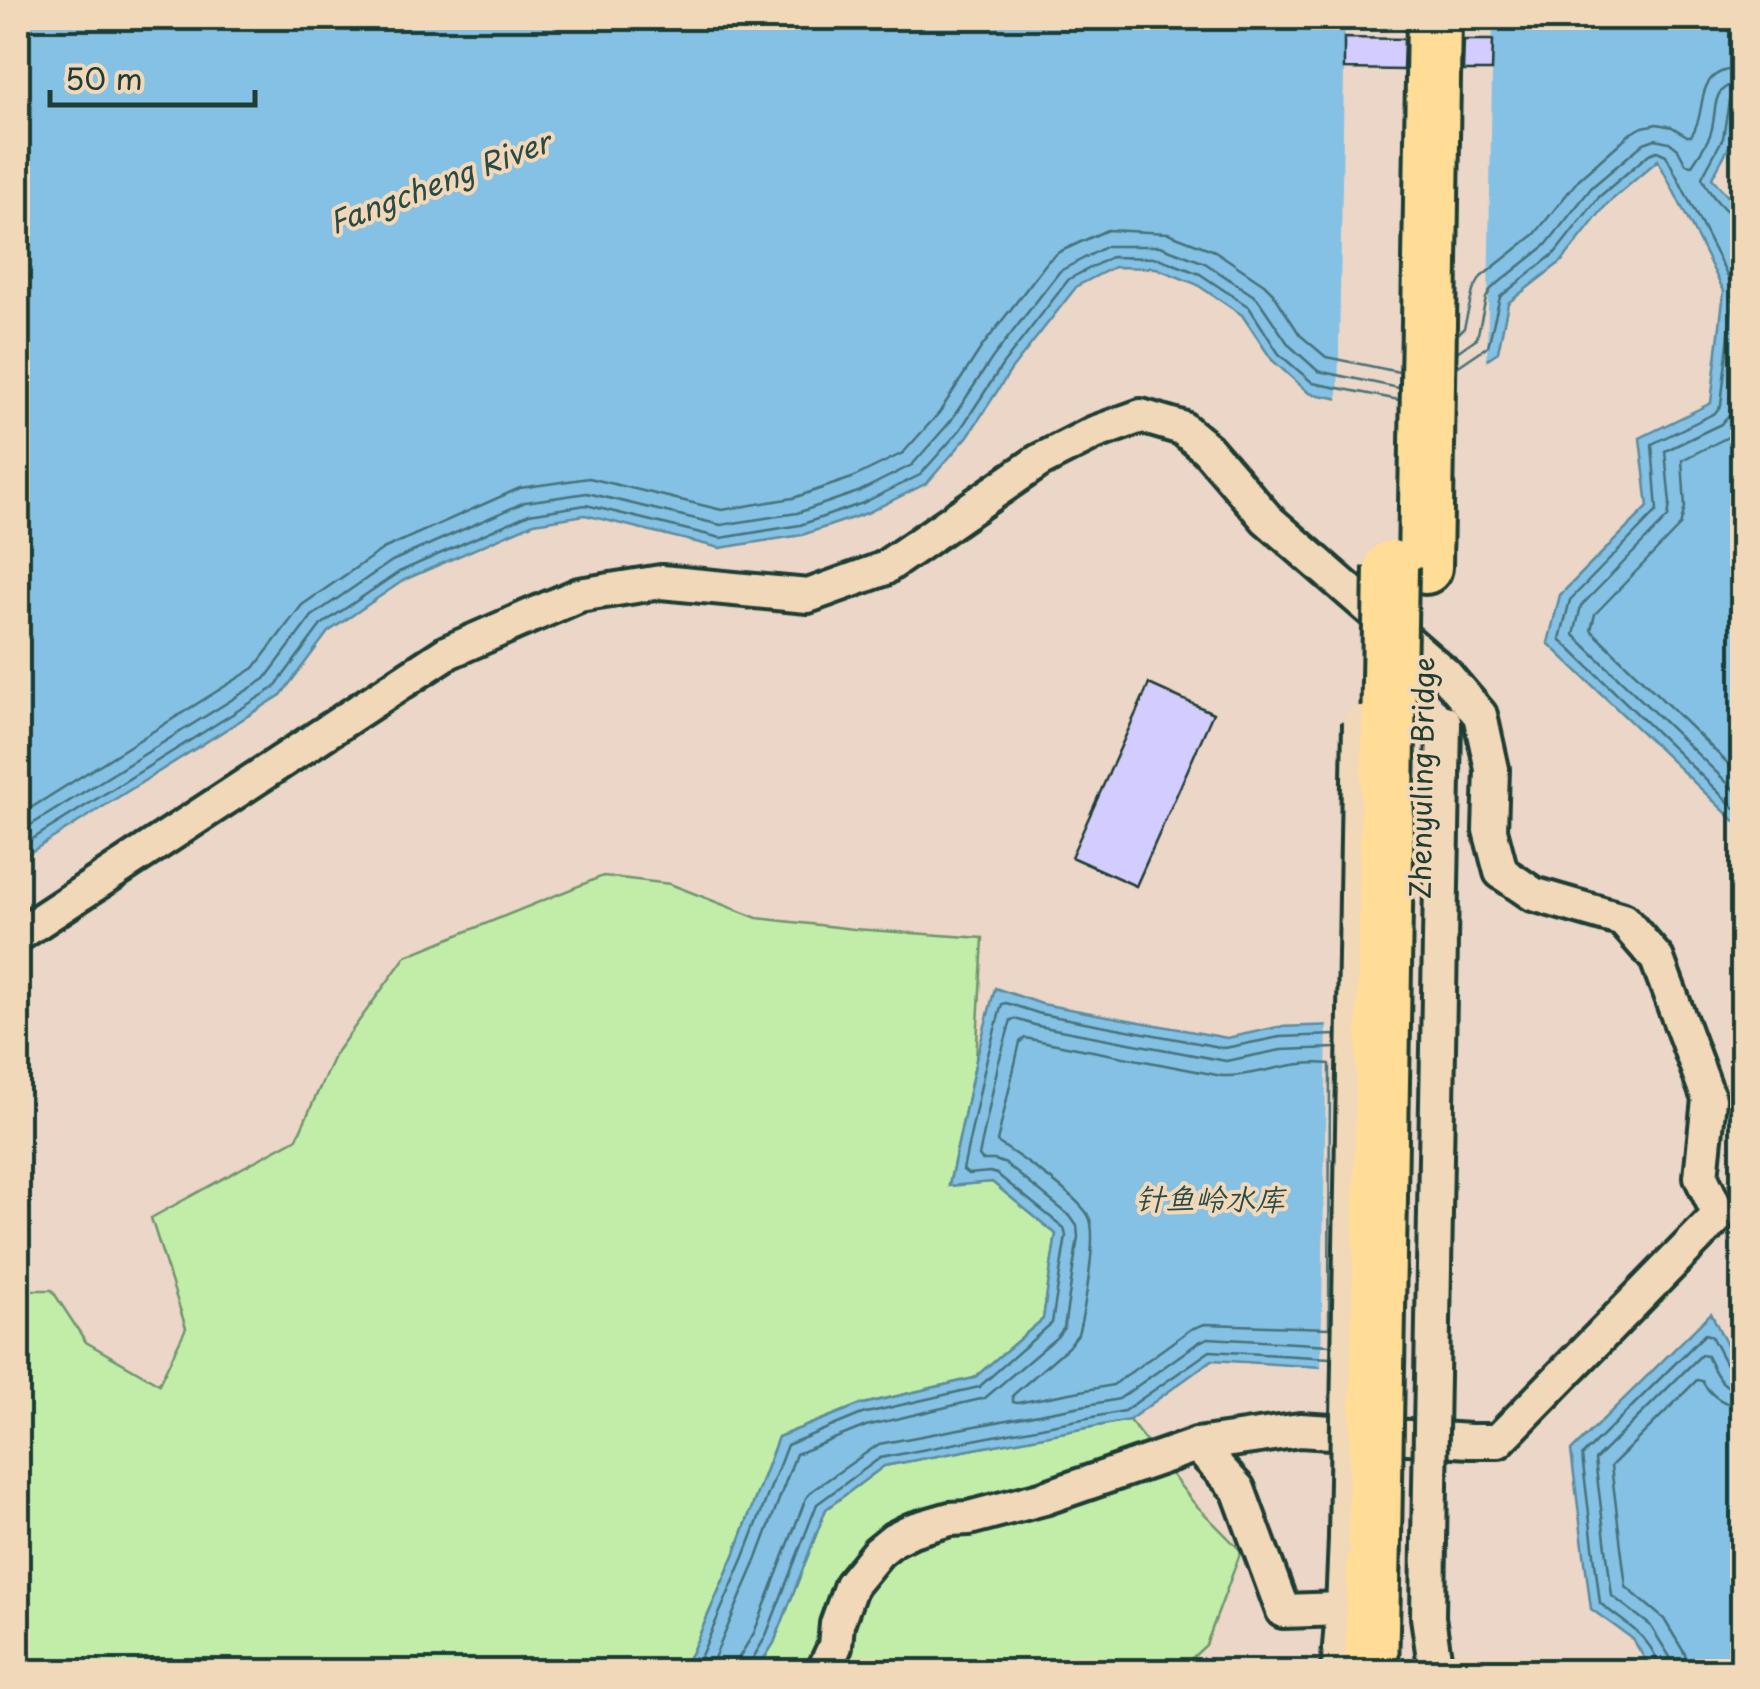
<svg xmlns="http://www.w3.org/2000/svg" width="1760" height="1689" viewBox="0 0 1760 1689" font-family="'Playpen Sans','LXGW WenKai TC',sans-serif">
	<rect width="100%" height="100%" fill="#ebd6c7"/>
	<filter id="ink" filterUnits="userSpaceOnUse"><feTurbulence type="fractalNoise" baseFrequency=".01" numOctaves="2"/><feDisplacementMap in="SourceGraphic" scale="20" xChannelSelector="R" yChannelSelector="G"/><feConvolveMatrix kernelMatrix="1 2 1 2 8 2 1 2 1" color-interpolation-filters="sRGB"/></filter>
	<g filter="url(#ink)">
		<g fill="#c2eda9" stroke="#70956e" stroke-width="2.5">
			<path d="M 603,876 L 670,884 L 757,918 L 854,929 L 983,938 L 976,1060 L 949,1185 L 992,1182 L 1056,1234 L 1043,1319 L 974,1378 L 859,1405 L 778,1437 L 735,1553 L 691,1654 L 677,1671 L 18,1672 L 18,1290 L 52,1290 L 86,1342 L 159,1384 L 186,1328 L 151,1218 L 297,1138 L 335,1054 L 406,956 Z"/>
			<path d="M 1129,1420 L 1193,1502 L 1241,1551 L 1206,1645 L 1178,1671 L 756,1672 L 774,1643 L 826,1509 L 884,1466 Z"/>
		</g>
		<g fill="#84c1e4" stroke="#5c8c9e" stroke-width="2.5">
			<path d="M 18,18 L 1742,18 L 1742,93 L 1739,95 L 1732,141 L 1712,178 L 1742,213 L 1742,828 L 1548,643 L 1560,595 L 1648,507 L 1640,438 L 1711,403 L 1724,291 L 1658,160 L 1607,204 L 1562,261 L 1508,303 L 1498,352 L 1408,412 L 1309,393 L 1272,360 L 1242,315 L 1196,284 L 1156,268 L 1114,267 L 1077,286 L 1011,370 L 968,436 L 927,483 L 867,513 L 802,535 L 720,548 L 585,515 L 534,523 L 404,580 L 328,632 L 281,695 L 18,860 Z"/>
			<path d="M 995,988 L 1042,1004 L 1227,1038 L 1278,1027 L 1369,1024 L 1368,1370 L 1212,1360 L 1129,1420 L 884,1466 L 826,1509 L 774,1643 L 756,1671 L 677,1672 L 691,1654 L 735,1553 L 778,1437 L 859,1405 L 974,1378 L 1043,1319 L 1056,1234 L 992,1182 L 949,1186 L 976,1060 Z"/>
			<path d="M 1711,1313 L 1742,1376 L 1742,1671 L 1652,1671 L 1633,1639 L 1591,1609 L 1571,1451 Z"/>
		</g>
		<g fill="#ebd6c7">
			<path d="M 1345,18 L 1493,18 L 1487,365 L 1409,417 L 1338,404 Z"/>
			<path d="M 1370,1019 L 1368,1375 L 1321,1372 L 1327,1020 Z"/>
		</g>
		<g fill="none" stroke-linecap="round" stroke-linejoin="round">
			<g stroke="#47727a" stroke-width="2.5">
				<path d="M 1742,95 L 1734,96 L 1729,101 L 1723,138 L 1702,177 C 1708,192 1726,216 1742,219"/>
				<path d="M 1742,329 L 1734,406 L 1730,415 L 1721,424 L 1665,451 L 1670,504 L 1668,517 L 1581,606 L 1574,635 L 1742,797"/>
				<path d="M 1458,334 L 1464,328 L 1473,291 L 1481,277 L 1535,234 L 1579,179 L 1631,133 L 1643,127 L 1657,124 L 1672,127 L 1687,136 L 1691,136 C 1710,108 1690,70 1742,68"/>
				<path d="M 1457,352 L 1477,338 L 1486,298 L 1491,289 L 1546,245 L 1592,187 L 1644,143 L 1655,139 L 1669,142 L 1678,149 L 1686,164 L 1692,165 C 1698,156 1706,145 1710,135 C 1719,112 1707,85 1742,83"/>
				<path d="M 1457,367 L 1488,346 L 1500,297 L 1555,253 L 1599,197 L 1649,154 L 1657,151 L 1666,155 L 1734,289 L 1721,405 L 1715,413 L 1652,444 L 1657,511 L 1570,600 L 1560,639 L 1742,815"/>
				<path d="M 1742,423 L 1728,437 L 1682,460 L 1685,507 L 1680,526 L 1595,614 L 1591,630 L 1742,777"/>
				<path d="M 18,816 L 254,668 L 302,605 L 383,549 L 520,488 L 589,478 L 722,510 L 793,498 L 852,478 L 903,453 L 939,413 L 981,348 L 1048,261 L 1059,252 L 1107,230 L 1168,233 L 1215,251 L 1264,284 L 1273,293 L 1300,335 L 1326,357 L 1399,372"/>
				<path d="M 18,833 L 265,679 L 312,616 L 392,561 L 525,502 L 587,493 L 721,525 L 797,513 L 858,492 L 912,465 L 950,422 L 993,357 L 1060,271 L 1107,246 L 1160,246 L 1205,263 L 1257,298 L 1289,345 L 1318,371 L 1399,388"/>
				<path d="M 18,848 L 274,688 L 321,625 L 399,572 L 529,514 L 586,505 L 721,538 L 800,525 L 863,503 L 920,475 L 960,430 L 1003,364 L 1069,279 L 1111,257 L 1158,258 L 1200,274 L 1249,307 L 1279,354 L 1313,383 L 1399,400"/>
				<path d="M 1025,1038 L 1222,1076 C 1258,1077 1291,1059 1330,1064 L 1329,1328 L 1205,1324 L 1191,1329 L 1113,1385 L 1017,1403 L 1013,1402 L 1013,1395 L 1068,1347 L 1078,1334 C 1084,1313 1098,1235 1089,1217 C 1078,1195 1018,1156 997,1142 L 1020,1042 Z"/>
				<path d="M 690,1672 L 700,1658 L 744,1557 L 787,1445 L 862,1414 L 979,1387 L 1052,1323 L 1066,1236 L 1064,1228 L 997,1174 L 990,1172 L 968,1174 L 963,1170 L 986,1062 L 1002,1004 L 1006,1003 L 1041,1014 L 1225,1048 L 1280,1037 L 1336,1035"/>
				<path d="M 706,1672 L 712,1663 L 756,1561 L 796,1454 L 866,1426 L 985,1398 L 1057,1337 L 1064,1328 L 1078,1237 L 1077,1226 L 1070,1216 L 1006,1164 L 995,1160 L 982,1160 L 979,1156 L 998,1065 L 1011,1020 L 1015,1019 L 1038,1026 L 1226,1061 L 1281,1050 L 1336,1048"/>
				<path d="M 736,1672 L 738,1659 L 754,1633 L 806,1498 L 813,1490 L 879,1444 L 1119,1399 L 1199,1342 L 1208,1338 L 1331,1345"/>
				<path d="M 749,1672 L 750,1663 L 765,1638 L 817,1504 L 880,1458 L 1124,1411 L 1210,1351 L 1330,1358"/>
				<path d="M 1660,1672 C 1655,1637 1623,1623 1600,1603 L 1582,1456 L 1705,1334 L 1711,1336 L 1731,1374 L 1742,1378"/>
				<path d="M 1672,1672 L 1670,1657 L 1650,1625 L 1612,1596 L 1595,1460 L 1701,1355 L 1707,1356 C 1716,1374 1721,1389 1742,1391"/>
				<path d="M 1687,1672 L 1685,1654 L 1664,1619 L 1626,1587 L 1611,1466 L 1697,1380 L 1702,1381 C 1712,1397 1724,1405 1742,1406"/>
			</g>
		</g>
		<g fill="#d3ccfe" stroke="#1f3d34" stroke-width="2.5">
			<path d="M 1344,38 L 1404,39 L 1403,70 L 1344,69 Z"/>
			<path d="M 1464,40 L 1493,40 L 1492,71 L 1463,71 Z"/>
			<path d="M 1149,684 L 1213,713 L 1136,886 L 1071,857 Z"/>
		</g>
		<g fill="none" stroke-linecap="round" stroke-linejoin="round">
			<g stroke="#1f3d34" stroke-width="40">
				<g id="minor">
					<path d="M 18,935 L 448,652 L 579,595 L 661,582 L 808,596 L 883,569 L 1039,461 L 1094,433 L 1141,416 L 1182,428 L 1207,449 L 1267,519 L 1445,674 L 1480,715 L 1492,769 L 1490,830 L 1501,872 L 1533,894 L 1623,920 L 1657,959 L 1709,1099 L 1701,1177 L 1719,1215 L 1498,1441 L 1470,1441 L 1300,1430 L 1197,1445 L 1044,1498 L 969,1518 L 950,1519 L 912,1530 L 894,1539 L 878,1552 L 851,1585 L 837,1624 L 835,1646 L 823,1672"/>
					<path d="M 1197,1445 L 1238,1489 L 1283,1611 L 1343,1609"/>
					<path d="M 1429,1540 L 1428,1617 L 1436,1672"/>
					<path d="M 1338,1672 L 1343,1609 L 1346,1538"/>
				</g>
			</g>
			<g stroke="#1f3d34" stroke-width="60">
				<g id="primary">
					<path d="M 1425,567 L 1434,18"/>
					<path d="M 1371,1672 L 1374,1539"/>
				</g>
			</g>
			<use href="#minor" stroke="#f1d8b9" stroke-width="32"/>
			<use href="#primary" stroke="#ffdd96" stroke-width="52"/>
			<g stroke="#1f3d34" stroke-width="40" stroke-linecap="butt">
				<g id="minor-bridge">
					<path d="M 1346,1538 L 1360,722"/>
					<path d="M 1429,1540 L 1444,722"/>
				</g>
			</g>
			<g stroke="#1f3d34" stroke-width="60" stroke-linecap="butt">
				<path id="primary-bridge" d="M 1374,1539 L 1391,567"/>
			</g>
			<use href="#minor-bridge" stroke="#f1d8b9" stroke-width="32"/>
			<use href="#primary-bridge" stroke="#ffdd96" stroke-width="52"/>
		</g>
	</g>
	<g text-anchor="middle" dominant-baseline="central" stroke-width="8" stroke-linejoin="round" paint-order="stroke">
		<g font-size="28" fill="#1f3d34" stroke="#f1d8b9">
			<text transform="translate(1421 778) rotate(-89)">Zhenyuling Bridge</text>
		</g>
		<g font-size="30" font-style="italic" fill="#294a46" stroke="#f1d8b9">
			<text transform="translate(439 181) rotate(-21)">Fangcheng River</text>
			<text x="1210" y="1197">针鱼岭水库</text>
		</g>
	</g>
	<rect width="1760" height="1689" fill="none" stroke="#f1d8b9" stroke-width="60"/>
	<rect x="30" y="30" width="1700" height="1629" fill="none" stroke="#1f3d34" stroke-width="4" filter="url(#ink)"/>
	<path d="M50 90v15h205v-15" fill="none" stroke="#1f3d34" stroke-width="5"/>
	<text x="65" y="90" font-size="30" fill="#1f3d34" stroke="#f1d8b9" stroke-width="8" paint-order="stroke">50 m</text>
</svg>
